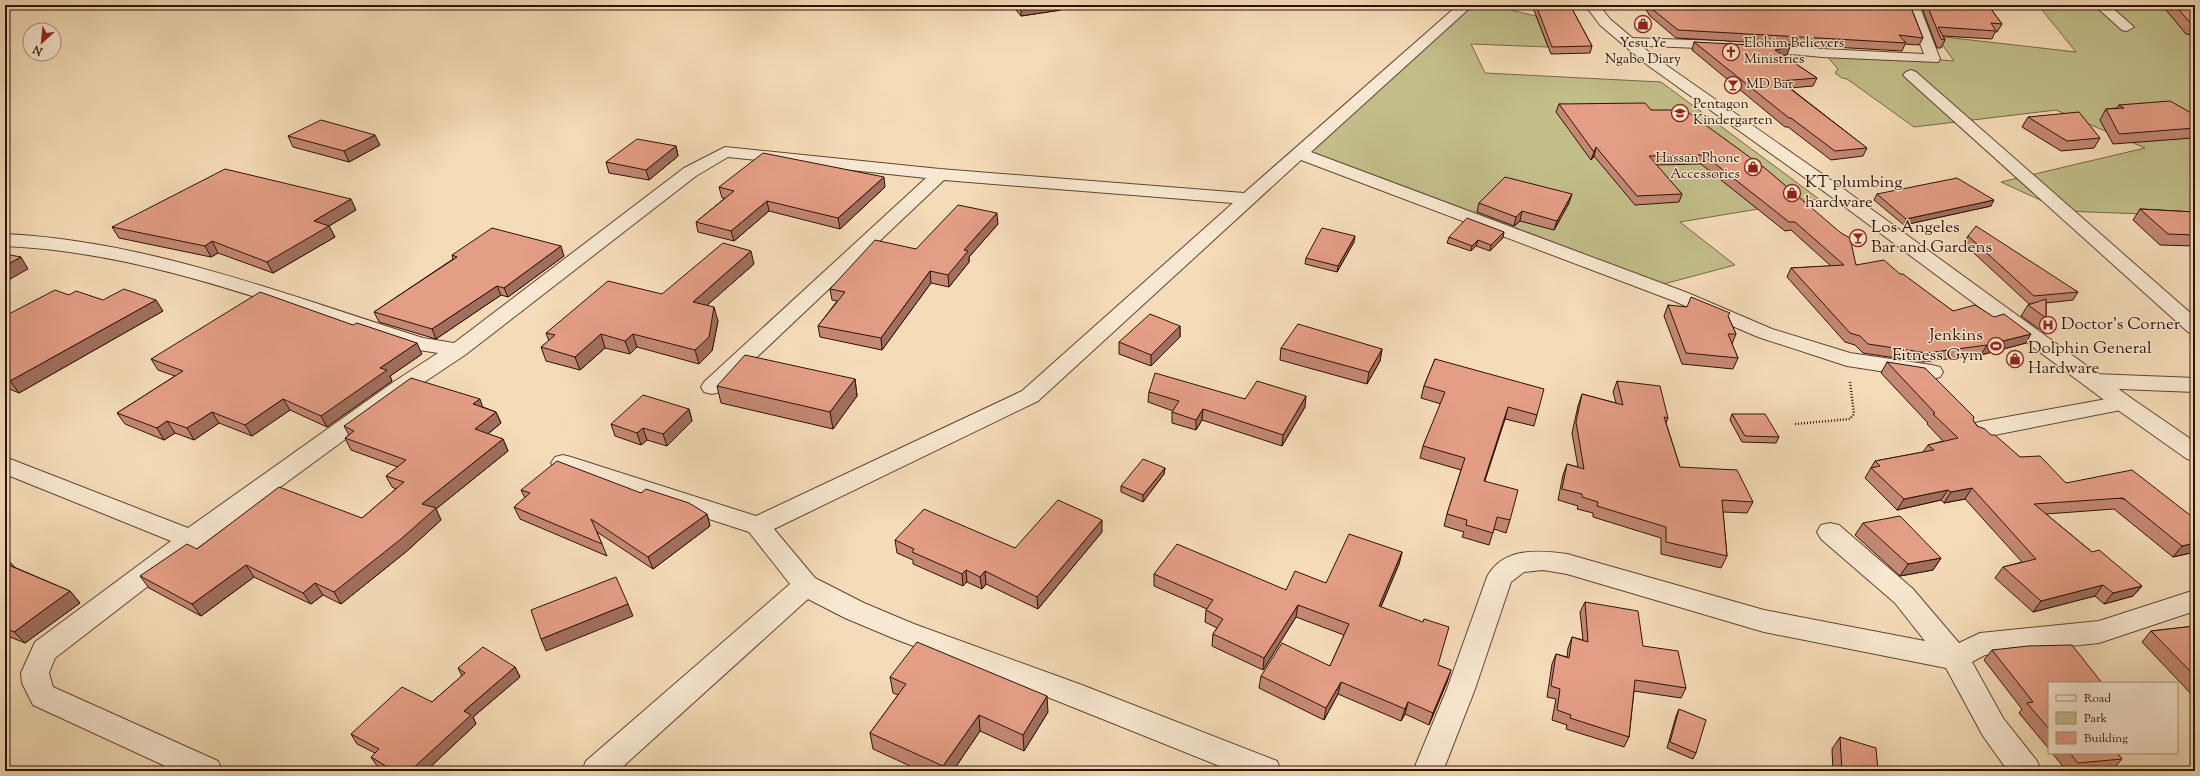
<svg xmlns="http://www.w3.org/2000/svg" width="2200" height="776" viewBox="0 0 2200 776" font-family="'Sorts Mill Goudy',serif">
	<rect width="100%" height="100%" fill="#f5dcb8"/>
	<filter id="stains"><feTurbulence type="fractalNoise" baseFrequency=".005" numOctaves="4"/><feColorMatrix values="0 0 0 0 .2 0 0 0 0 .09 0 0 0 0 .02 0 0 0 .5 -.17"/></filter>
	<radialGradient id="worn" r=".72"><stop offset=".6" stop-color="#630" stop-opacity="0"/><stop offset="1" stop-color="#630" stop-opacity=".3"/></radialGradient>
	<g fill="#c2be8a" stroke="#786848">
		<path d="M 1459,5 L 1503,5 L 1514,11 L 1536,16 L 1548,47 L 1471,44 L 1485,73 L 1661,82 L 1819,199 L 1680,222 L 1735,265 L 1656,286 L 1298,149 Z"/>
		<path d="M 2038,5 L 2168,5 L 2195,26 L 2195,216 L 2064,211 L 2001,182 L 2145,148 L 2056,110 L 1914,127 L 1847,79 L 1842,78 L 1835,73 L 1838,69 L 1826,55 L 1896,60 L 1895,56 L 1954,61 L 1936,36 L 2076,52 Z"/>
	</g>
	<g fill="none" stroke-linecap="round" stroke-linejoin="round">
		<g stroke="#604433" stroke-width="2">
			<g id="minor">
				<path d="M 1458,5 L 1473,5 L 1311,152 L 1688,293 L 1772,329 L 1850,353 L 1932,365 L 1940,367 L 1943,372 L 1940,377 L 1932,379 L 1847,366 L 1758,337 L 1674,301 L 1301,160 L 1038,401 L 774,529 L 815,578 L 864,603 L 914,624 L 1082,685 L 1277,761 L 1281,771 L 1232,771 L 1030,690 L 895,639 L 845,618 L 808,599 L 618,771 L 582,771 L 586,761 L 790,584 L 749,532 L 555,469 L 551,463 L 555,457 L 563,455 L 571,457 L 756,516 L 1022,391 L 1233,203 L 944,180 L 720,392 L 712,394 L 704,392 L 701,387 L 704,382 L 926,178 L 728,157 L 696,176 L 465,355 L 411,391 L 200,546 L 55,658 L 49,673 L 53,687 L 218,761 L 222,771 L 176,771 L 33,705 L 22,683 L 21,673 L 35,642 L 171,541 L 5,474 L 5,457 L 188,528 L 395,381 L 438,353 L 413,349 C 280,306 145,252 5,246 L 5,234 C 149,241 287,295 423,338 L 454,343 L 684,168 L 725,147 L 940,169 L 1244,193 Z"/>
				<path d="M 1905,5 L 1919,5 L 1940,59 L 1938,62 L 1822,57 L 1760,51 L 1755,50 L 1753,47 L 1755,44 L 1760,43 L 1822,49 L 1924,54 Z"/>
				<path d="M 2094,5 L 2109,5 L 2134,27 L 2127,31 L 2122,30 Z"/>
				<path d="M 1629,38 L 1724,41 L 1729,42 L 1731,45 L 1729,48 L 1724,49 L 1624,45 L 1622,42 L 1624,39 Z"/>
				<path d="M 1911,70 L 1916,72 L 2195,317 L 2195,334 L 2188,332 L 1906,78 L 1903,75 L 1906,72 Z"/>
				<path d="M 2095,374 L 2195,378 L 2195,392 L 2095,388 L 2087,386 L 2084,381 L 2087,376 Z"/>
				<path d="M 2123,396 L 2131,398 L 2134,403 L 2131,408 L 1979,438 L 1971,435 L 1968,430 L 1971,425 L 1979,422 Z"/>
				<path d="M 1830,523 L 1839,525 L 1913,589 L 1959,643 L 1980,633 L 2099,621 L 2195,590 L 2195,611 L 2099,643 L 1985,655 L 1972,662 L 2003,718 L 2037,761 L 2041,771 L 2008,771 L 1983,736 L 1946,668 L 1764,632 L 1567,574 L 1543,570 L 1524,572 L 1511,582 L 1475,689 L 1443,771 L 1413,771 L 1447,689 L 1487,577 C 1503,547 1538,550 1567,554 L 1764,610 L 1925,641 L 1895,603 L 1821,539 L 1817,532 L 1821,525 Z"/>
			</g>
		</g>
		<g stroke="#604433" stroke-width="2">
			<path id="tertiary" d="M 1585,5 L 1599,5 L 1610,19 L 1656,58 L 1845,190 L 2131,398 L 2195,442 L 2195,461 L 2187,459 L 2115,408 L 1833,198 L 1646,64 L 1600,25 Z"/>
		</g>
		<path stroke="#2e1207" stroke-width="2.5" stroke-dasharray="1 2" stroke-linecap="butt" d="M 1795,424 L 1850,419 L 1854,414 L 1850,382"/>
		<use href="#minor" fill="#f8e8d1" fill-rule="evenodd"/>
		<use href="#tertiary" fill="#f8e8d1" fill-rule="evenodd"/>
	</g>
	<g fill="#c48873" stroke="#2e1207">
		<path d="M 1012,5 L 1060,5 L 1061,10 L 1021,16 Z"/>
		<path d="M 1532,5 L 1570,5 L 1592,46 L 1590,53 L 1551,54 Z"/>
		<path d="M 1643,5 L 1910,5 L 1923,38 L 1919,45 L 1905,44 L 1902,51 L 1676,38 L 1650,16 Z"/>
		<path d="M 1923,5 L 1988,5 L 2002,24 L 1997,32 L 1995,32 L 1992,39 L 1943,36 L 1945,40 L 1941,48 L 1937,48 L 1922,8 Z"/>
		<path d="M 2162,5 L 2195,5 L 2195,35 L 2186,34 Z"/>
		<path d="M 1694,42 L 1787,55 L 1784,56 L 1817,78 L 1813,86 L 1790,88 L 1867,148 L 1863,156 L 1831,160 L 1788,127 L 1785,127 L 1692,50 Z"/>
		<path d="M 1559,104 L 1651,110 L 1856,265 L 1900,274 L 1953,311 L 2026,343 L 1981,355 L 1922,362 L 1863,353 L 1855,345 L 1845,342 L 1787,277 L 1791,268 L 1831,266 L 1791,230 L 1785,231 L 1701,164 L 1656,165 L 1682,194 L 1679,202 L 1635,205 L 1594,156 L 1591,160 L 1556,112 Z"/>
		<path d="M 2119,105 L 2195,115 L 2195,136 L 2193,138 L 2113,144 L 2100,120 L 2106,109 L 2117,108 Z"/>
		<path d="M 2028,117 L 2100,138 L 2094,148 L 2061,151 L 2022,127 Z"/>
		<path d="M 288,136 L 380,145 L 349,162 L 293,147 Z"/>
		<path d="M 676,146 L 678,156 L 649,180 L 609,173 L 606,162 Z"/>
		<path d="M 719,187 L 885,187 L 840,229 L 769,211 L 734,241 L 698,232 L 696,222 L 725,198 L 722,198 Z"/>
		<path d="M 1877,194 L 1991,206 L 1904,225 L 1874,200 Z"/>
		<path d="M 1479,203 L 1569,203 L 1554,230 L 1520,221 L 1514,226 L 1477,212 Z"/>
		<path d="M 2140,209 L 2195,212 L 2195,248 L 2194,246 L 2160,245 L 2133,220 Z"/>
		<path d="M 356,210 L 329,226 L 335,237 L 273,273 L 218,253 L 211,257 L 119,238 L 112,227 Z"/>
		<path d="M 998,224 L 969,257 L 969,262 L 949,287 L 931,283 L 882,350 L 820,337 L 818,326 L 837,301 L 832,300 L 830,289 L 916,249 Z"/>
		<path d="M 1968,236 L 2078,292 L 2073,300 L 2046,303 L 2046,318 L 2039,329 L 2021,316 L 2028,305 L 2031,304 L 2029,304 L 1964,244 Z"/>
		<path d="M 1449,237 L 1503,238 L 1490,251 L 1476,246 L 1471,251 L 1447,243 Z"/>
		<path d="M 1354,242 L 1337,272 L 1305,264 L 1306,258 Z"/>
		<path d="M 452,255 L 564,256 L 508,297 L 501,295 L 436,339 L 379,322 L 374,312 L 453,259 Z"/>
		<path d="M 754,264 L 707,305 L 718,321 L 712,351 L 699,364 L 637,347 L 630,354 L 605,348 L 580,370 L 546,361 L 541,347 L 549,341 L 546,333 Z"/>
		<path d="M 69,295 L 163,311 L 19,393 L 5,387 L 5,315 L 7,315 Z"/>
		<path d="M 1668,305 L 1728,316 L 1736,334 L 1732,344 L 1738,358 L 1733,369 L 1682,364 L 1664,316 Z"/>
		<path d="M 1180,326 L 1180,337 L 1151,366 L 1119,354 L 1119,342 Z"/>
		<path d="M 1281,348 L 1382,349 L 1380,361 L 1367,384 L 1280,360 Z"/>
		<path d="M 422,354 L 390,376 L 392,381 L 327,427 L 290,410 L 252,436 L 219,423 L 194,440 L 175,433 L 164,440 L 125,424 L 117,413 L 175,376 L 158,370 L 151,359 Z"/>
		<path d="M 1435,359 L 1537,415 L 1534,426 L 1505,419 L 1484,481 L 1510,520 L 1506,533 L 1494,529 L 1489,545 L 1462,537 L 1464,532 L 1444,526 L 1447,514 L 1461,470 L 1420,458 L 1423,446 L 1441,404 L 1421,398 L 1424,386 Z"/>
		<path d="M 1887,362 L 1973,420 L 1977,426 L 1991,435 L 2020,457 L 2066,483 L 2195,519 L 2195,552 L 2173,557 L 2114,509 L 2046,514 L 2092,552 L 2142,586 L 2133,596 L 2104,604 L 2095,596 L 2033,612 L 1995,578 L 2003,567 L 2022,562 L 1965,499 L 1944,503 L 1941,500 L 1897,510 L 1865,478 L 1875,461 L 1923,452 L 1928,445 L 1943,441 L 1927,424 L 1928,423 L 1881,373 Z"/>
		<path d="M 855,379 L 857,396 L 833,429 L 721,403 L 717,386 Z"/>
		<path d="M 1617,381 L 1668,418 L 1666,423 L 1680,467 L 1753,502 L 1747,513 L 1723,512 L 1727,556 L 1721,568 L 1661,554 L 1661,538 L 1593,517 L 1593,513 L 1577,509 L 1578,506 L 1558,500 L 1563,475 L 1567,464 L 1578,467 L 1572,433 L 1578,406 L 1582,394 L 1616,403 L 1613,392 Z"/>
		<path d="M 1149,392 L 1245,399 L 1305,407 L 1282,446 L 1202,420 L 1196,430 L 1172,423 L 1172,412 L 1173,411 L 1148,402 Z"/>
		<path d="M 483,407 L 496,412 L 501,423 L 488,434 L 503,439 L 508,451 L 436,509 L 441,520 L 407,551 L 341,604 L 323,595 L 311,604 L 254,577 L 201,616 L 149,588 L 140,576 L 197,549 L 362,518 L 396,489 L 392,487 L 386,476 L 398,467 L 351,450 L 345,438 L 349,435 L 344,426 Z"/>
		<path d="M 689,409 L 692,421 L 667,446 L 647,440 L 641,445 L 615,436 L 611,424 Z"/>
		<path d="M 1732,414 L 1779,437 L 1776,443 L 1742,442 L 1730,420 Z"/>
		<path d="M 1165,468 L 1164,474 L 1143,502 L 1121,492 L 1121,486 Z"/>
		<path d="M 521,490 L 641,493 L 707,514 L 710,526 L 653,569 L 597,532 L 607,556 L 520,519 L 514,507 L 525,498 Z"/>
		<path d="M 1863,523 L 1941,558 L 1933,570 L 1900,576 L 1855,535 Z"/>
		<path d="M 1102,532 L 1038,609 L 986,584 L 982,589 L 967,582 L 963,586 L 913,564 L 913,560 L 897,553 L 895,540 L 1015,548 Z"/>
		<path d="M 1402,552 L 1399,564 L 1381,607 L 1438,665 L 1451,670 L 1447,682 L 1429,725 L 1405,714 L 1401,721 L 1338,694 L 1324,720 L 1259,688 L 1261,676 L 1330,666 L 1344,635 L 1296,617 L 1263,670 L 1212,646 L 1213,634 L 1217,628 L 1205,622 L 1206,610 L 1207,609 L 1154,586 L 1154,574 L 1286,590 L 1326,583 Z"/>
		<path d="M 5,559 L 14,567 L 70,591 L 80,603 L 25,643 L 5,635 Z"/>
		<path d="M 1585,602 L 1643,646 L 1686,688 L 1681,698 L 1634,691 L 1629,737 L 1624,747 L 1566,729 L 1567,725 L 1552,720 L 1556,699 L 1547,697 L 1552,664 L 1556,654 L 1567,657 L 1568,648 L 1572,637 L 1583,640 L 1580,612 Z"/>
		<path d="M 2195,626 L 2195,698 L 2142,642 L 2151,631 Z"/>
		<path d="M 1992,650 L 2049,683 L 2049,749 L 2019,713 L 2022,709 L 1984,660 Z"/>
		<path d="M 515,667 L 520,677 L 473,717 L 476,724 L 426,771 L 385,771 L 377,766 L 371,757 L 375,753 L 357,744 L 351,734 L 432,702 L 462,676 L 458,668 Z"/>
		<path d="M 890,677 L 1048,712 L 1024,751 L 980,731 L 953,771 L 921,771 L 873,749 L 870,733 L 898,695 L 893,693 Z"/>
		<path d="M 1679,709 L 1696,753 L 1693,759 L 1667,748 L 1676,716 Z"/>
		<path d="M 1840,737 L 1878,771 L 1833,771 L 1832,749 Z"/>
		<path d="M 2052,753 L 2117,753 L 2122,759 L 2113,769 L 2091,771 L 2067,771 Z"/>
		<path d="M 2195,757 L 2195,768 L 2190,763 Z"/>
	</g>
	<g fill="#a06f5e" stroke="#2e1207">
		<path d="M 1046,5 L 1060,5 L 1061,10 L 1021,16 L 1021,9 Z"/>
		<path d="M 1790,47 L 1787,55 L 1772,58 L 1775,50 Z"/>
		<path d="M 375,135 L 380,145 L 349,162 L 344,151 Z"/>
		<path d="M 676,146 L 678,156 L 649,180 L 646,170 Z"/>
		<path d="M 1596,147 L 1594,156 L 1591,160 L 1594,152 Z"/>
		<path d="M 884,177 L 885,187 L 840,229 L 838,218 Z"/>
		<path d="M 1572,194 L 1569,203 L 1554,230 L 1557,221 Z"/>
		<path d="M 351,199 L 356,210 L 329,226 L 335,237 L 273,273 L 267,262 L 314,221 Z"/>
		<path d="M 1994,200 L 1991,206 L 1904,225 L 1906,219 Z"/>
		<path d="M 767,201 L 769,211 L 734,241 L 731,231 Z"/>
		<path d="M 1522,211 L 1520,221 L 1514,226 L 1516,217 Z"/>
		<path d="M 997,213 L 998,224 L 969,257 L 969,262 L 949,287 L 948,275 L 964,250 Z"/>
		<path d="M 1504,232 L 1503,238 L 1490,251 L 1491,245 Z"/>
		<path d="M 1355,236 L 1354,242 L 1337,272 L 1338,266 Z"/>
		<path d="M 1478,240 L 1476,246 L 1471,251 L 1472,246 Z"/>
		<path d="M 212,241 L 218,253 L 211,257 L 205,246 Z"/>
		<path d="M 561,246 L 564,256 L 508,297 L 504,288 Z"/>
		<path d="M 751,251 L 754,264 L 696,315 L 693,302 Z"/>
		<path d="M 21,257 L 28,269 L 5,282 L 5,266 Z"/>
		<path d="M 930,271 L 931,283 L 882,350 L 881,338 Z"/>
		<path d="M 497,286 L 501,295 L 436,339 L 432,329 Z"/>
		<path d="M 156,300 L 163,311 L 19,393 L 10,381 Z"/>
		<path d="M 714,307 L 718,321 L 712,351 L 699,364 L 695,350 Z"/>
		<path d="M 1180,326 L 1180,337 L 1151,366 L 1151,355 Z"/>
		<path d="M 601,334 L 605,348 L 580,370 L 575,357 Z"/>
		<path d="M 633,334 L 637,347 L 630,354 L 625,341 Z"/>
		<path d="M 2031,334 L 2026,343 L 1981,355 L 1987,345 Z"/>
		<path d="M 417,343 L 422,354 L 390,376 L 392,381 L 327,427 L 321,416 L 380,368 Z"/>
		<path d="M 1382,349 L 1380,361 L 1367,384 L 1369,372 Z"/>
		<path d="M 855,379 L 857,396 L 833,429 L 830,412 Z"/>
		<path d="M 1306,396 L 1305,407 L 1282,446 L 1283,435 Z"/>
		<path d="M 283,399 L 290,410 L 252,436 L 245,425 Z"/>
		<path d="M 480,399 L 484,411 L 473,404 Z"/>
		<path d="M 1508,407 L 1505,419 L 1481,493 L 1484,481 Z"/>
		<path d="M 689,409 L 692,421 L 667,446 L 663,434 Z"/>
		<path d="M 1203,409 L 1202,420 L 1196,430 L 1196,420 Z"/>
		<path d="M 212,412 L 219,423 L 194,440 L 187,428 Z"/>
		<path d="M 496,412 L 501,423 L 480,440 L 475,429 Z"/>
		<path d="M 167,421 L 175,433 L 164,440 L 157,428 Z"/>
		<path d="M 643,428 L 647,440 L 641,445 L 637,433 Z"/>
		<path d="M 503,439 L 508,451 L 436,509 L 441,520 L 407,551 L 341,604 L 334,592 L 422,504 Z"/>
		<path d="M 1165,468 L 1164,474 L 1143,502 L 1143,495 Z"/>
		<path d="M 1972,488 L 1965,499 L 1944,503 L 1951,492 Z"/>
		<path d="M 1948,490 L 1941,500 L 1897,510 L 1904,499 Z"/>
		<path d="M 707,514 L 710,526 L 653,569 L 648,557 Z"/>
		<path d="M 1102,520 L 1102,532 L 1038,609 L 1037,597 Z"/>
		<path d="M 2195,543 L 2195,552 L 2173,557 L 2182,546 Z"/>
		<path d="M 1402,552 L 1399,564 L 1376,618 L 1379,606 Z"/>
		<path d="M 1941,558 L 1933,570 L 1900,576 L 1908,564 Z"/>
		<path d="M 10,562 L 20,573 L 6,564 Z"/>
		<path d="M 246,565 L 254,577 L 201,616 L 192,604 Z"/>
		<path d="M 966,570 L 967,582 L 963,586 L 962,574 Z"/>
		<path d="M 985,571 L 986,584 L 982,589 L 980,577 Z"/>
		<path d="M 315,583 L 323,595 L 311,604 L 303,593 Z"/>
		<path d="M 2103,585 L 2095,596 L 2033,612 L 2041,601 Z"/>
		<path d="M 2142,586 L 2133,596 L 2104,604 L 2113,593 Z"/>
		<path d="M 70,591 L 80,603 L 25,643 L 14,632 Z"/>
		<path d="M 628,604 L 633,616 L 546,651 L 541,639 Z"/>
		<path d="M 1298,605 L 1296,617 L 1263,670 L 1264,658 Z"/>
		<path d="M 515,667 L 520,677 L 473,717 L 476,724 L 426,771 L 410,771 L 464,711 Z"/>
		<path d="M 1451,670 L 1447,682 L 1429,725 L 1433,713 Z"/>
		<path d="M 1341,682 L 1338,694 L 1324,720 L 1326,708 Z"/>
		<path d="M 1047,696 L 1048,712 L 1024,751 L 1023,735 Z"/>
		<path d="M 1408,702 L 1405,714 L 1401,721 L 1405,709 Z"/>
		<path d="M 979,715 L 980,731 L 953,771 L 943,771 L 943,766 Z"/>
	</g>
	<g fill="#e49e86" stroke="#2e1207">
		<path d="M 1018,5 L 1046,5 L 1021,9 Z"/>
		<path d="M 1536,5 L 1570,5 L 1592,46 L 1552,47 Z"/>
		<path d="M 1650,5 L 1910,5 L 1923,38 L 1899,35 L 1906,43 L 1678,30 L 1652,9 Z"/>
		<path d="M 1927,5 L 1988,5 L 2002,24 L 1991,23 L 1996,31 L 1938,27 L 1945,40 L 1941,39 Z"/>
		<path d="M 2175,5 L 2195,5 L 2195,25 L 2192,25 Z"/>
		<path d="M 1694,42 L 1790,47 L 1775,50 L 1817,78 L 1780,81 L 1867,148 L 1835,151 L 1791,118 L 1789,118 Z"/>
		<path d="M 2170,101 L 2195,115 L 2195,128 L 2119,134 L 2106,109 L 2124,108 L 2119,105 Z"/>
		<path d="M 1645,103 L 1651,110 L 1685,110 L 1766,169 L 1841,233 L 1850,238 L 1856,265 L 1884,260 L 1900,274 L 1903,274 L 1953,311 L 1975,305 L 1994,317 L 2004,314 L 2031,334 L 1987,345 L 1927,353 L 1868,344 L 1860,336 L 1850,333 L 1791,268 L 1844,265 L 1795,222 L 1789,222 L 1704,155 L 1649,156 L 1682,194 L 1637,196 L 1596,147 L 1594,152 L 1559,104 Z"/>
		<path d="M 2079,112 L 2100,138 L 2067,141 L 2028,117 Z"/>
		<path d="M 321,120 L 375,135 L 344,151 L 288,136 Z"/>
		<path d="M 637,139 L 676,146 L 646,170 L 606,162 Z"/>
		<path d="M 763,153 L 884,177 L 838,218 L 767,201 L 731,231 L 696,222 L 734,191 L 719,187 Z"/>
		<path d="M 225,169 L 351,199 L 314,221 L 329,226 L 267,262 L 212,241 L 205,246 L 112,227 Z"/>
		<path d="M 1505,177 L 1572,194 L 1557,221 L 1522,211 L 1516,217 L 1479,203 Z"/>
		<path d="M 1957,178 L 1994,200 L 1906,219 L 1877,194 Z"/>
		<path d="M 958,205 L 997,213 L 964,250 L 968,251 L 948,275 L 930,271 L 881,338 L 818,326 L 845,292 L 830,289 L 875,240 L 916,249 Z"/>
		<path d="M 2140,209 L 2195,212 L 2195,235 L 2168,234 Z"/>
		<path d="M 1467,218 L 1504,232 L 1491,245 L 1478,240 L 1472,246 L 1449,237 Z"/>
		<path d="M 1976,226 L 2078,292 L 2034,296 L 1968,236 Z"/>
		<path d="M 492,228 L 561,246 L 504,288 L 497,286 L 432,329 L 374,312 L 457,257 L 452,255 Z"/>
		<path d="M 1322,228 L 1355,236 L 1338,266 L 1306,258 Z"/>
		<path d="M 723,243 L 751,251 L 693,302 L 714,307 L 709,337 L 695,350 L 633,334 L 625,341 L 601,334 L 575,357 L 541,347 L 555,335 L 546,333 L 608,281 L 662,294 Z"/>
		<path d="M 5,254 L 21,257 L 5,266 Z"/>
		<path d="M 124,289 L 156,300 L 10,381 L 5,379 L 5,315 L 7,315 L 55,290 L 69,295 L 76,291 L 103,300 Z"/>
		<path d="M 260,292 L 353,325 L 357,323 L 417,343 L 380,368 L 387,370 L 321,416 L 283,399 L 245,425 L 212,412 L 187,428 L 167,421 L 157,428 L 117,413 L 183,371 L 151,359 Z"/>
		<path d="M 1691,297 L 1730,313 L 1728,316 L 1736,334 L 1728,334 L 1738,358 L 1686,353 L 1668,305 L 1687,307 Z"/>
		<path d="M 2046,299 L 2046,318 L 2028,305 Z"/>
		<path d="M 1150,314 L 1180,326 L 1151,355 L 1119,342 Z"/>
		<path d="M 1298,324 L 1382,349 L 1369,372 L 1281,348 Z"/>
		<path d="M 745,355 L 855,379 L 830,412 L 717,386 Z"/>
		<path d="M 1435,359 L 1544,389 L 1537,415 L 1508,407 L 1484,481 L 1518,490 L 1510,520 L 1497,517 L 1493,533 L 1466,525 L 1467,520 L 1447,514 L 1465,458 L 1423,446 L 1445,392 L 1424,386 Z"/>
		<path d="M 1887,362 L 1925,368 L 1974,417 L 1973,420 L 1977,426 L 1985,429 L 1991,435 L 1995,435 L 2020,457 L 2040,456 L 2066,483 L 2132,470 L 2195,519 L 2195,543 L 2182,546 L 2123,498 L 2034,504 L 2092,552 L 2099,550 L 2142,586 L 2113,593 L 2103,585 L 2041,601 L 2003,567 L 2036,559 L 1972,488 L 1951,492 L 1948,490 L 1904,499 L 1871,468 L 1880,466 L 1875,461 L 1934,450 L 1928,445 L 1958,438 L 1933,414 L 1935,413 Z"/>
		<path d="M 1155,373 L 1245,399 L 1257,381 L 1306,396 L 1283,435 L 1203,409 L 1196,420 L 1172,412 L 1179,401 L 1149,392 Z"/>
		<path d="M 411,378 L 480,399 L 473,404 L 496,412 L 475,429 L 503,439 L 422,504 L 436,508 L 401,539 L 334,592 L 315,583 L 303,593 L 246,565 L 192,604 L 140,576 L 187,544 L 197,549 L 279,487 L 362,518 L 404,482 L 386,476 L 406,460 L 345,438 L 354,431 L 344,426 Z"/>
		<path d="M 1617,381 L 1660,386 L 1668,418 L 1664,417 L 1680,467 L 1737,470 L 1753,502 L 1722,500 L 1727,556 L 1666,542 L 1666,527 L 1597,506 L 1598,502 L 1582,497 L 1582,494 L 1562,489 L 1567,464 L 1584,469 L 1576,422 L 1582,394 L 1623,405 Z"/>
		<path d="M 643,395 L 689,409 L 663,434 L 643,428 L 637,433 L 611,424 Z"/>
		<path d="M 1732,414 L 1765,414 L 1779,437 L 1745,436 Z"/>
		<path d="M 1143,459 L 1165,468 L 1143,495 L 1121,486 Z"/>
		<path d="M 557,461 L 641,493 L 646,489 L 689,503 L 707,514 L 648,557 L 591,519 L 602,544 L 514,507 L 530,493 L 521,490 Z"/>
		<path d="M 1058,500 L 1102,520 L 1037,597 L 985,571 L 980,577 L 966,570 L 962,574 L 912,552 L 914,549 L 895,540 L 924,509 L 1015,548 Z"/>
		<path d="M 1900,516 L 1941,558 L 1908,564 L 1863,523 Z"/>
		<path d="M 1349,534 L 1402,552 L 1379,606 L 1423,622 L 1424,619 L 1449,627 L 1438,665 L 1451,670 L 1433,713 L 1408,702 L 1405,709 L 1341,682 L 1326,708 L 1261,676 L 1282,643 L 1330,666 L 1349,624 L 1298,605 L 1264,658 L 1213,634 L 1223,619 L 1206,610 L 1213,600 L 1154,574 L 1177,544 L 1286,590 L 1295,571 L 1326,583 Z"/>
		<path d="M 5,559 L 10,562 L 6,564 L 70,591 L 14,632 L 5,628 Z"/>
		<path d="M 616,577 L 628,604 L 541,639 L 531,610 Z"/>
		<path d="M 1585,602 L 1638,611 L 1643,646 L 1678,651 L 1686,688 L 1635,680 L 1629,737 L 1570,718 L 1571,715 L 1557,710 L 1560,689 L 1551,686 L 1556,654 L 1569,658 L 1572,637 L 1588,642 Z"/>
		<path d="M 2195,626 L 2195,676 L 2151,631 Z"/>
		<path d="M 917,642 L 1047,696 L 1023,735 L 979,715 L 943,766 L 870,733 L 906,684 L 890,677 Z"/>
		<path d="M 2072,645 L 2102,683 L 2049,683 L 2049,729 L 2027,703 L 2033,702 L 1992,650 L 2028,646 Z"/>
		<path d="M 483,647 L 515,667 L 464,711 L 471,715 L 410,771 L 394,771 L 371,757 L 379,749 L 351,734 L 402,687 L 432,702 L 465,673 L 458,668 Z"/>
		<path d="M 1679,709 L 1706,720 L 1696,753 L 1670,742 Z"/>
		<path d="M 1840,737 L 1876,748 L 1878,771 L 1842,771 Z"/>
		<path d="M 2070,753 L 2117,753 L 2122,759 L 2078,763 Z"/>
	</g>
	<defs>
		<g id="shop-ring" transform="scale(0.9)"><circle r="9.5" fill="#f8e8d1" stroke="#8f2418" stroke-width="1.5"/><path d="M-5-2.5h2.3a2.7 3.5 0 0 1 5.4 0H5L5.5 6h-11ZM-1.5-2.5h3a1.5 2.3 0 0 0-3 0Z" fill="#8f2418"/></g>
		<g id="church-ring" transform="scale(0.9)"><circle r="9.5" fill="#f8e8d1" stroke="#8f2418" stroke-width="1.5"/><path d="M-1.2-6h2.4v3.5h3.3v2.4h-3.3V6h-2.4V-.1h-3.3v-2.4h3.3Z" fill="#8f2418"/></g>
		<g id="bar-ring" transform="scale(0.9)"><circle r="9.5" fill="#f8e8d1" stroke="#8f2418" stroke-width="1.5"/><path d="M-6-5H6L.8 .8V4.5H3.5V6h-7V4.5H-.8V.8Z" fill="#8f2418"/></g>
		<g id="school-ring" transform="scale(0.9)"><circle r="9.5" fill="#f8e8d1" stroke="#8f2418" stroke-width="1.5"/><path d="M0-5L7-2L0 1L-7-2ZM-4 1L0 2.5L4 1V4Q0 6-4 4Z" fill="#8f2418"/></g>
		<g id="hospital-ring" transform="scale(0.9)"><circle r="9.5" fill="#f8e8d1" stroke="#8f2418" stroke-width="1.5"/><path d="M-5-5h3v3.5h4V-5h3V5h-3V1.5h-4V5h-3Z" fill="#8f2418"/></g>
		<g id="stadium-ring" transform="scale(0.9)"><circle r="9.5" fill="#f8e8d1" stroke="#8f2418" stroke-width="1.5"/><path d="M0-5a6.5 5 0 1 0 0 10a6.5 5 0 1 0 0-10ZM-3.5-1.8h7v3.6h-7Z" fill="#8f2418"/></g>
	</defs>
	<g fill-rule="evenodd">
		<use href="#shop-ring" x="1643" y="24"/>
		<use href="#church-ring" x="1731" y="52"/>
		<use href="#bar-ring" x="1733" y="85"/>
		<use href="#school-ring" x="1680" y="113"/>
		<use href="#shop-ring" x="1753" y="167"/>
		<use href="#shop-ring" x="1792" y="193"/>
		<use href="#bar-ring" x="1858" y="238"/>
		<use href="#hospital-ring" x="2048" y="325"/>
		<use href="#stadium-ring" x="1996" y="346"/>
		<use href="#shop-ring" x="2015" y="359"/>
	</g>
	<g text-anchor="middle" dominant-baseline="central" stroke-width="3" stroke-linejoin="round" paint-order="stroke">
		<g font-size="14" fill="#2e1207" stroke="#f8e8d1" text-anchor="start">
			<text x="1643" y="44" text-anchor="middle">Yesu Ye<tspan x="1643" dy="16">Ngabo Diary</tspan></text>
			<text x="1744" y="44">Elohim Believers<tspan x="1744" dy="16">Ministries</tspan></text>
			<text x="1746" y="85">MD Bar</text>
			<text x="1693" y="105">Pentagon<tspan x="1693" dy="16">Kindergarten</tspan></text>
			<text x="1740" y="159" text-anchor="end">Hassan Phone<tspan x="1740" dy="16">Accessories</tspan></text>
		</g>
		<g font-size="17" fill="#2e1207" stroke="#f8e8d1" text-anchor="start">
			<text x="1805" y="183">KT plumbing<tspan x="1805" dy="20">hardware</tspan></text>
			<text x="1871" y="228">Los Angeles<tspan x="1871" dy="20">Bar and Gardens</tspan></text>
			<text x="2061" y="325">Doctor's Corner</text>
			<text x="1983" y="336" text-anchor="end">Jenkins<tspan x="1983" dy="20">Fitness Gym</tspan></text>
			<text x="2028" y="349">Dolphin General<tspan x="2028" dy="20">Hardware</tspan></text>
		</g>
	</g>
	<rect width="2200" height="776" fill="none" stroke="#f5dcb8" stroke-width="20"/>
	<rect x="6" y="6" width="2188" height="764" fill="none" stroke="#2e1207" stroke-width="2"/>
	<rect x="10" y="10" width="2180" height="756" fill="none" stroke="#2e1207"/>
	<rect x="2048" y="682" width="130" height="72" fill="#f8e8d1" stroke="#a79280"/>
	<rect x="2056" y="695" width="20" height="6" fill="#f8e8d1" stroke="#a79280"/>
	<text x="2084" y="702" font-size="12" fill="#2e1207">Road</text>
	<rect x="2056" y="712" width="20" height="12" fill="#c2be8a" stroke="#a79280"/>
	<text x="2084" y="722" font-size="12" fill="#2e1207">Park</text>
	<rect x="2056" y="732" width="20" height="12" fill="#e49e86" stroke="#a79280"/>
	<text x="2084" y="742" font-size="12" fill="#2e1207">Building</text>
	<g transform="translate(42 42) rotate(207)"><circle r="19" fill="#f8e8d1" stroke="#a79280"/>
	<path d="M0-3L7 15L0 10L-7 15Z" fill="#8f2418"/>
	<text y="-6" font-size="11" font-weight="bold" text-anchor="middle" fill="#2e1207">N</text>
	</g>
	<rect width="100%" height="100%" filter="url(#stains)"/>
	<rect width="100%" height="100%" fill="url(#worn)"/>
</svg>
